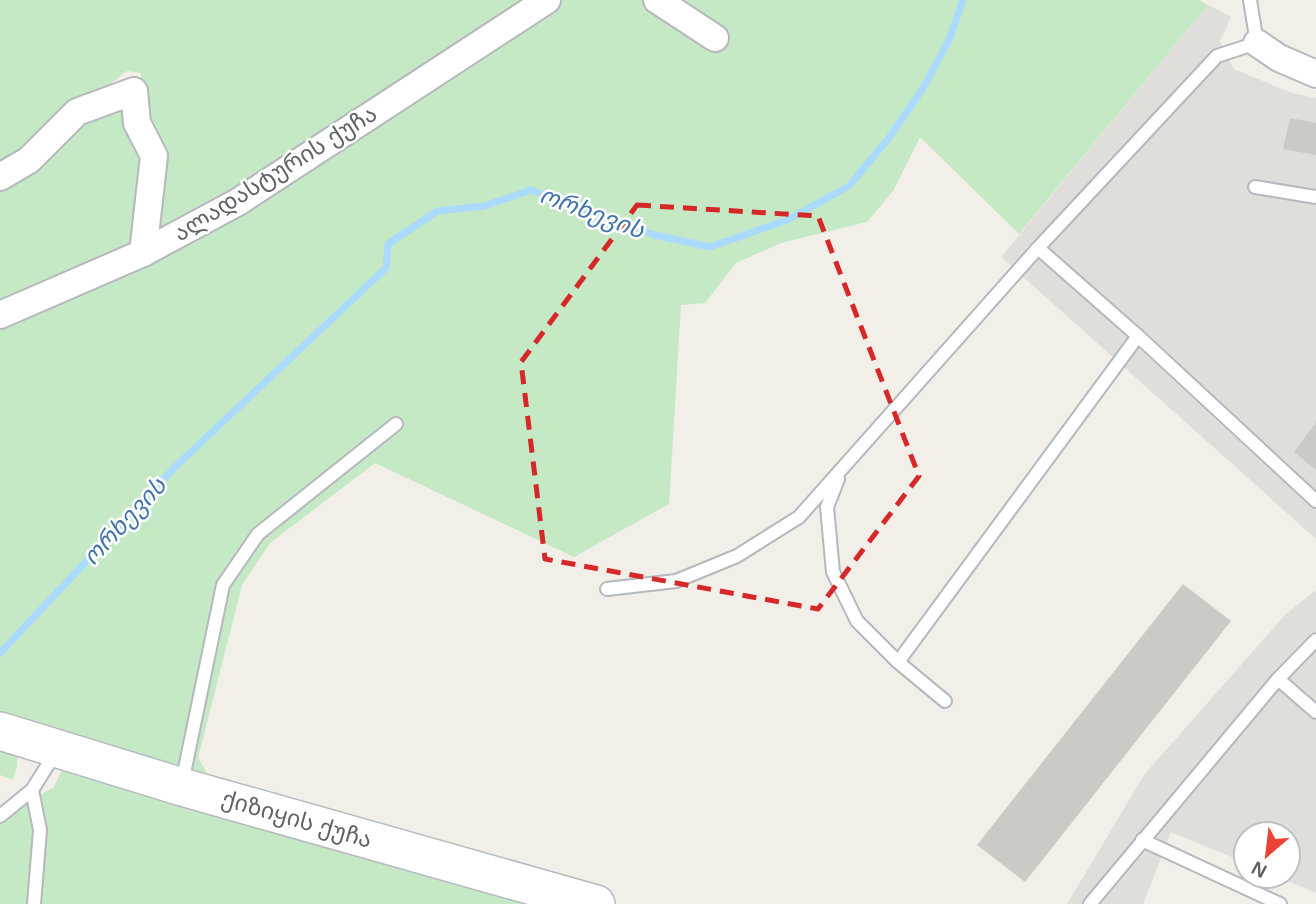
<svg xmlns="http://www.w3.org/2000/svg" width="1316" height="904" viewBox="0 0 1316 904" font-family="Helvetica,'Noto Sans Georgian',sans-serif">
	<rect width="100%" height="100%" fill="#f1efe8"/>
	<g fill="#e0deda">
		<path d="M 1208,5 L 1231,17 L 1220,41 L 1234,69 L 1292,93 L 1316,98 L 1316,539 L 1001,257 Z"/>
		<path d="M 1316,590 L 1316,893 L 1276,876 L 1288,876 L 1288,834 L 1246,834 L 1246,863 L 1171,832 L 1143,904 L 1067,904 L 1144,775 L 1286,614 Z"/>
	</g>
	<g fill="#c5e8c5">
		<path d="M 0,0 L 540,0 L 148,246 L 141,73 L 127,71 L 0,168 Z"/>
		<path d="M 559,0 L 1199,0 L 1208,5 L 1019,234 L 920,137 L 893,191 L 867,222 L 781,243 L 736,263 L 705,303 L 681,305 L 669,504 L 574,557 L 375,463 L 270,543 L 242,585 L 198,758 L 207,773 L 0,716 L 0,320 L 150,255 Z"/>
		<path d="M 119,109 L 127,114 L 150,157 L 139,246 L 0,312 L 0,181 L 82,115 Z"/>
		<path d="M 0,747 L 17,752 L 17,766 L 13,780 L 0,775 Z"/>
		<path d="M 65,764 L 530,904 L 0,904 L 0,825 L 22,806 L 54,787 Z"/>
	</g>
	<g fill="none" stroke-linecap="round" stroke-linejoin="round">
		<path stroke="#aadaff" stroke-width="7" d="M 0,653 L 175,467 L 386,268 L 388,244 L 437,211 L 484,206 L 531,190 L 654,235 L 710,247 L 787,220 L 849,186 L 888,139 L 922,90 L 949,40 L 963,0"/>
	</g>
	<g fill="#cccac5">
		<path d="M 1290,118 L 1316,123 L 1316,155 L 1283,149 Z"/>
		<path d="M 1316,422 L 1316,470 L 1294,452 Z"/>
		<path d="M 1183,584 L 1231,621 L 1025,882 L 977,845 Z"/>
	</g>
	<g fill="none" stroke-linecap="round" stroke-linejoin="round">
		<g stroke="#b5b8bc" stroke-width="16">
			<g id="lane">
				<path d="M 1255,187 L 1316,197"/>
				<path d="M 1038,248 L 1138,336 L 1316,501"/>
				<path d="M 838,479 L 827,507 L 833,572 L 857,621 L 898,662 L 945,701"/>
				<path d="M 607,589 L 676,581 L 737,556 L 799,517 L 1038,248 L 1217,56 L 1257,43 L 1250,0"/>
				<path d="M 898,662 L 1138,336"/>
				<path d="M 1278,679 L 1316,712"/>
				<path d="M 182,783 L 223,585 L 258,534 L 396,424"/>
				<path d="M 32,790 L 40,830 L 34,904"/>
				<path d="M 0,816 L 32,790 L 56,752"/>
				<path d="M 1142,840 L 1280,904"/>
				<path d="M 1090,904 L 1278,679 L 1316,640"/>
			</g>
		</g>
		<g stroke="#b5b8bc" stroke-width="30">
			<g id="street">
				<path d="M 657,0 L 715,38"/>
				<path d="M 1257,43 L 1279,58 L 1316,74"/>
				<path d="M 0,177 L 29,160 L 77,112 L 134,91 L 137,123 L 154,156 L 143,253 L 238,202 L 547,0"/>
				<path d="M 0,315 L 143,253"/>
			</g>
		</g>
		<g stroke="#b6babf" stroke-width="40">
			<path id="secondary" d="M 0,731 L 182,787 L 596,904"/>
		</g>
		<use href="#lane" stroke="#fff" stroke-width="12"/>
		<use href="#street" stroke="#fff" stroke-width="26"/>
		<use href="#secondary" stroke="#fff" stroke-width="37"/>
	</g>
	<path fill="none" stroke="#d62828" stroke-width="5" stroke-dasharray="14 9" stroke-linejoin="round" d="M 637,205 L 818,216 L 919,476 L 818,609 L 545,559 L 521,362 Z"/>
	<g text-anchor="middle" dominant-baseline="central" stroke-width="5" stroke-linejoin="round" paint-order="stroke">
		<g font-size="23" fill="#5f6368" stroke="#fff">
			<text transform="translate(275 173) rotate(-32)">ალადასტურის ქუჩა</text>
			<text transform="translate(297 819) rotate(16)">ქიზიყის ქუჩა</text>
		</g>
		<g font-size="24" font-style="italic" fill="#4174aa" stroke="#fff">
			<text transform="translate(592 212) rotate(20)">ორხევის</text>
			<text transform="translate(124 521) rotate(-47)">ორხევის</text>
		</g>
	</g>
	<g transform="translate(1267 855) rotate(208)"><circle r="33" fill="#ffffff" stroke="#bfc1c3" stroke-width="2"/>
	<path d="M0-5L12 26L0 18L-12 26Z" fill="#ea4335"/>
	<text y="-10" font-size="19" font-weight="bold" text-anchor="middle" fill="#5f6368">N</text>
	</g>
</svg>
